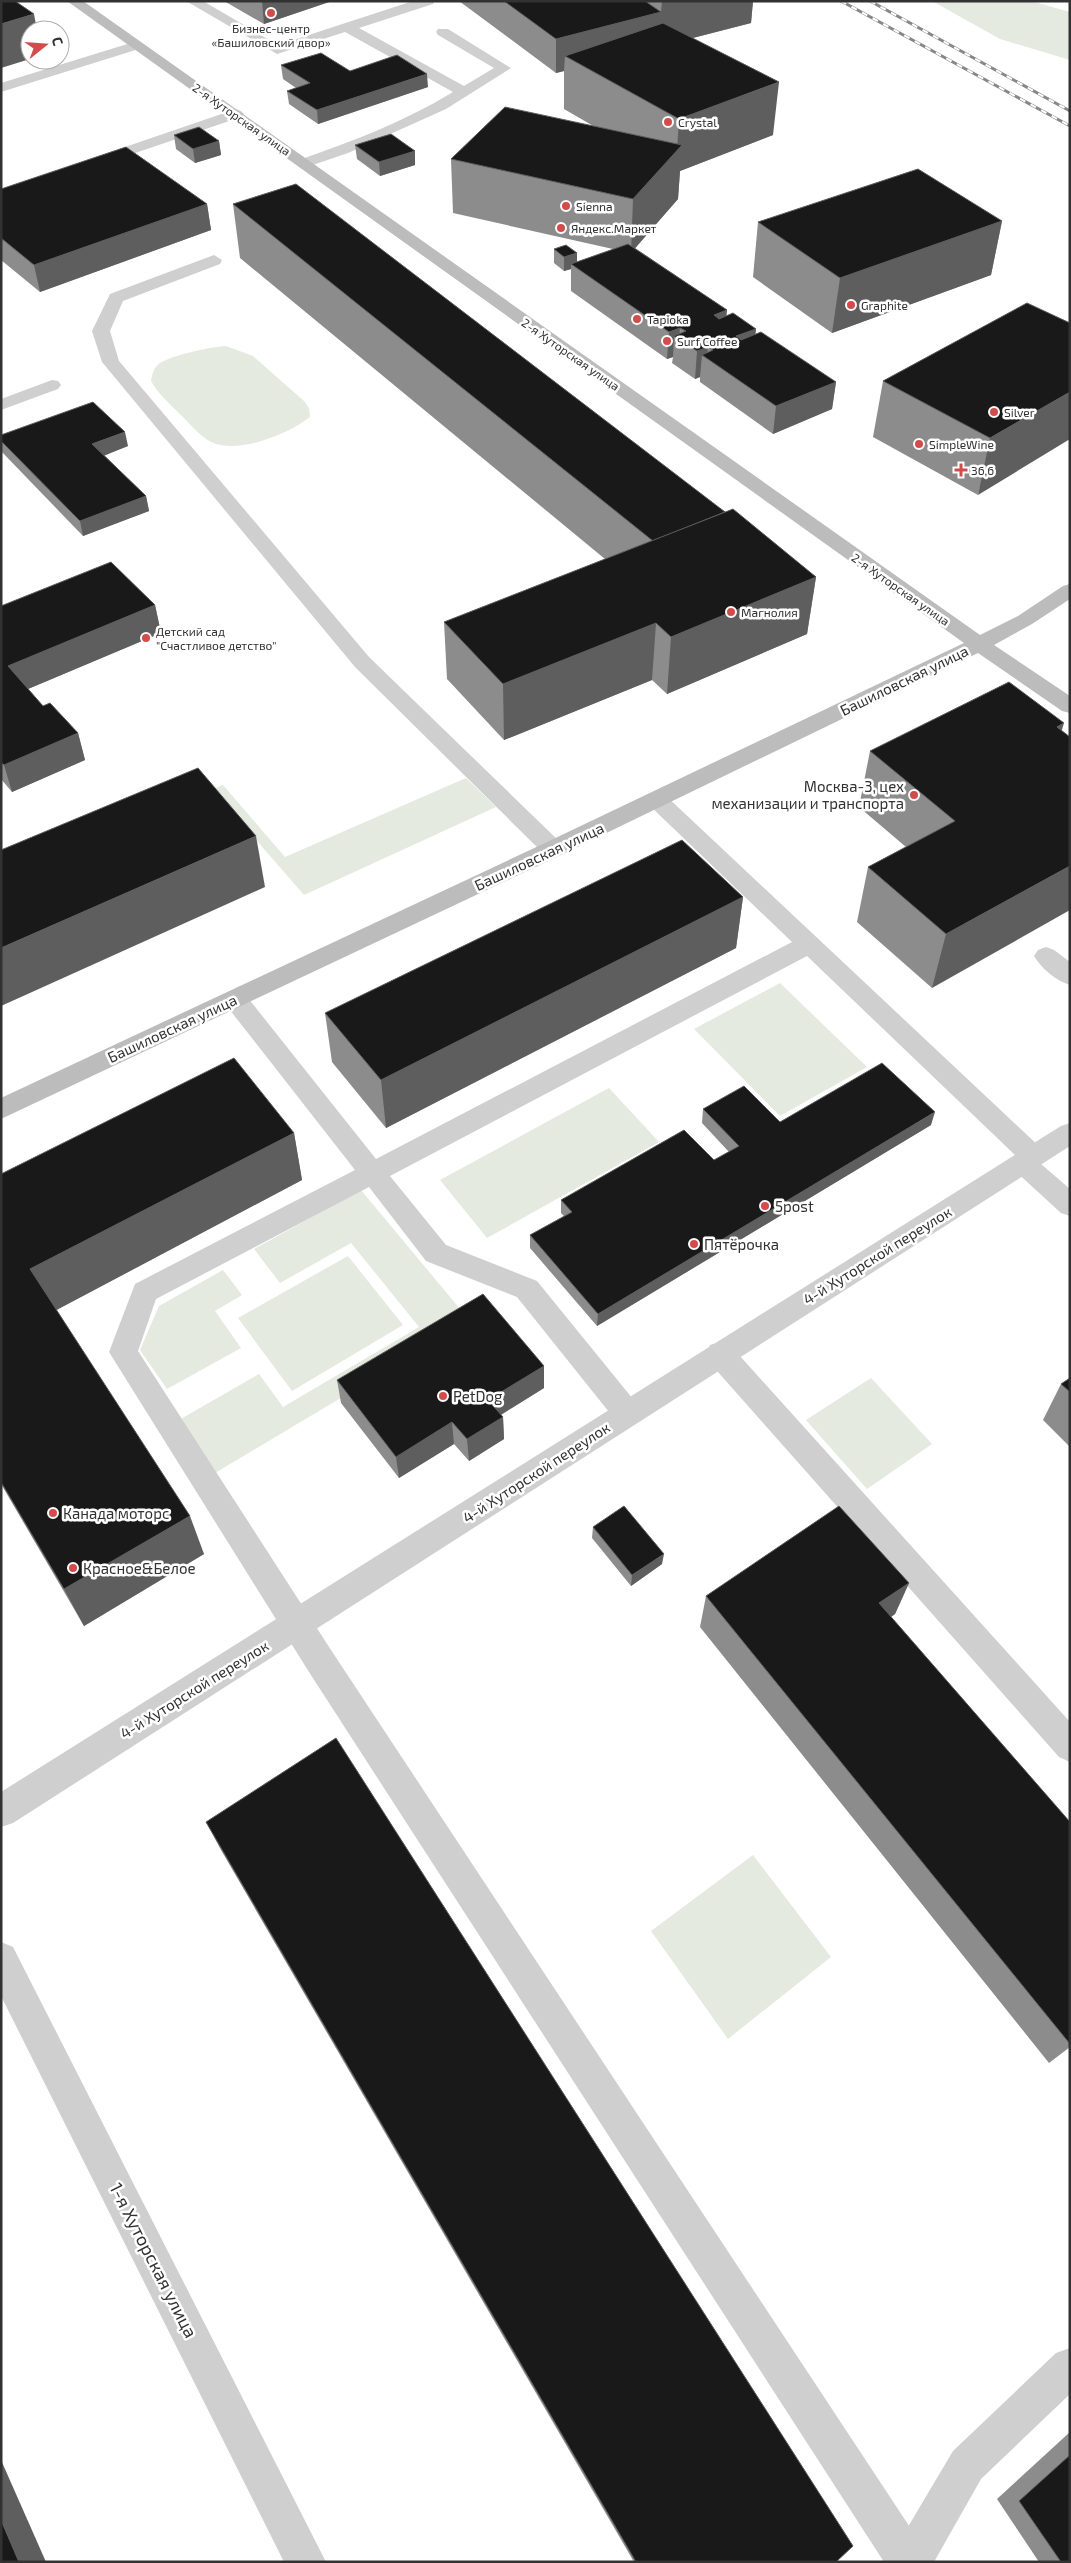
<svg xmlns="http://www.w3.org/2000/svg" width="1071" height="2563" viewBox="0 0 1071 2563" font-family="'Exo 2',sans-serif">
	<rect width="100%" height="100%" fill="#fff"/>
	<g fill="#e4eadf">
		<path d="M 932,1 L 1031,1 L 1070,12 L 1070,60 L 1000,39 Z"/>
		<path d="M 226,346 L 253,356 L 304,401 L 309,408 L 310,417 C 288,434 243,452 216,444 C 203,440 191,425 181,415 C 170,404 158,394 151,381 C 152,374 154,367 160,363 C 174,355 209,347 226,346 Z"/>
		<path d="M 466,778 L 496,807 L 304,895 L 212,789 L 223,785 L 285,857 Z"/>
		<path d="M 780,983 L 867,1067 L 780,1116 L 694,1029 Z"/>
		<path d="M 609,1088 L 659,1142 L 487,1238 L 440,1180 Z"/>
		<path d="M 361,1190 L 470,1321 L 215,1473 L 179,1420 L 259,1374 L 283,1407 L 419,1327 L 351,1243 L 280,1283 L 254,1249 Z"/>
		<path d="M 348,1256 L 403,1325 L 292,1391 L 238,1318 Z"/>
		<path d="M 223,1270 L 242,1295 L 215,1311 L 241,1348 L 167,1389 L 140,1350 L 159,1306 Z"/>
		<path d="M 871,1378 L 932,1444 L 867,1489 L 806,1420 Z"/>
		<path d="M 753,1855 L 831,1957 L 728,2039 L 651,1931 Z"/>
	</g>
	<g fill="none" stroke-linecap="round" stroke-linejoin="round">
		<g fill="#cfcfcf" fill-rule="evenodd">
			<path d="M 186,1 L 203,1 L 278,45 L 413,1 L 435,1 L 433,4 L 359,28 L 464,86 L 494,68 L 438,35 L 436,32 L 438,29 L 448,29 L 511,68 L 446,109 L 348,153 L 304,168 L 296,163 L 299,160 C 351,142 406,121 453,92 L 345,32 L 277,54 Z"/>
			<path d="M 137,41 L 144,45 L 142,48 L 1,92 L 1,83 Z"/>
			<path d="M 236,109 L 241,111 L 244,114 L 241,117 L 100,165 L 90,165 L 87,162 L 90,159 Z"/>
			<path d="M 214,255 L 222,260 L 220,264 L 123,301 L 110,331 L 119,361 L 369,657 L 561,843 L 564,849 L 561,855 L 553,857 L 545,855 L 355,667 L 102,362 L 92,331 L 110,294 Z"/>
			<path d="M 52,380 L 58,381 L 61,385 L 58,389 L 1,410 L 1,399 Z"/>
			<path d="M 656,791 L 664,794 L 1042,1149 L 1046,1156 L 1041,1164 L 1070,1189 L 1070,1216 L 1061,1213 L 1014,1170 L 1010,1163 L 1015,1155 L 807,956 L 390,1176 L 446,1245 L 537,1281 L 637,1404 L 641,1413 L 637,1422 L 627,1426 L 617,1422 L 517,1297 L 426,1261 L 369,1187 L 156,1299 L 138,1351 L 331,1650 L 923,2547 L 928,2562 L 884,2562 L 309,1672 L 109,1352 L 135,1284 L 355,1170 L 226,1005 L 223,999 L 226,993 L 235,990 L 244,993 L 376,1159 L 792,942 L 648,804 L 645,799 L 648,794 Z"/>
			<path d="M 1046,947 L 1054,950 L 1070,962 L 1070,985 C 1056,981 1041,968 1034,956 L 1038,950 Z"/>
			<path d="M 720,1342 L 730,1345 L 1070,1722 L 1070,1762 L 1059,1757 L 710,1363 L 706,1354 L 710,1345 Z"/>
		</g>
		<g fill="#cfcfcf" fill-rule="evenodd">
			<path d="M 1070,1123 L 1070,1146 L 13,1823 L 1,1827 L 1,1792 L 1061,1126 Z"/>
			<path d="M 1,1942 L 13,1947 L 326,2562 L 284,2562 L 1,1996 Z"/>
			<path d="M 1070,2348 L 1070,2394 L 981,2479 L 934,2562 L 891,2562 L 896,2547 L 953,2451 L 1056,2353 Z"/>
		</g>
		<path fill="#bcbcbc" fill-rule="evenodd" d="M 67,1 L 83,1 L 980,635 L 1018,616 L 1063,586 L 1070,584 L 1070,599 L 1032,624 L 994,645 L 1070,696 L 1070,713 L 1062,711 L 978,653 L 561,855 L 1,1119 L 1,1098 L 545,843 L 964,643 Z"/>
		<g stroke="#878787" stroke-width="3">
			<g id="rail">
				<path d="M 841,1 L 1070,126"/>
				<path d="M 870,1 L 1070,111"/>
			</g>
		</g>
		<use href="#rail" stroke="#fff" stroke-width="2" stroke-dasharray="6" stroke-linecap="butt"/>
	</g>
	<g fill="#8c8c8c">
		<path d="M 224,1 L 332,1 L 264,24 Z"/>
		<path d="M 459,1 L 753,1 L 751,23 L 693,38 L 773,135 L 680,171 L 678,199 L 635,248 L 727,310 L 726,316 L 756,329 L 755,334 L 836,382 L 832,409 L 773,434 L 700,382 L 700,377 L 695,379 L 672,363 L 673,357 L 667,359 L 571,291 L 571,269 L 564,271 L 554,263 L 554,249 L 577,262 L 613,249 L 453,213 L 451,159 L 595,127 L 564,109 L 564,71 L 556,73 Z"/>
		<path d="M 281,65 L 350,71 L 428,87 L 318,124 L 289,104 L 287,91 L 296,88 L 283,79 Z"/>
		<path d="M 174,135 L 219,141 L 221,155 L 195,163 L 176,149 Z"/>
		<path d="M 355,145 L 415,151 L 415,165 L 380,176 L 357,159 Z"/>
		<path d="M 1,189 L 207,204 L 211,230 L 40,292 L 1,260 Z"/>
		<path d="M 233,204 L 725,512 L 816,577 L 807,634 L 667,694 L 652,680 L 504,740 L 447,679 L 444,622 L 605,559 L 240,258 Z"/>
		<path d="M 1002,221 L 991,275 L 832,333 L 753,277 L 758,222 Z"/>
		<path d="M 1027,303 L 978,495 L 873,437 L 883,381 Z"/>
		<path d="M 1,435 L 128,446 L 104,455 L 146,496 L 149,511 L 83,536 L 1,451 Z"/>
		<path d="M 155,605 L 161,633 L 28,689 L 43,706 L 78,733 L 85,760 L 12,792 L 1,779 L 1,606 Z"/>
		<path d="M 1062,731 L 932,988 L 857,922 L 868,867 L 906,847 L 859,807 L 870,751 Z"/>
		<path d="M 743,897 L 736,948 L 386,1128 L 332,1062 L 325,1013 Z"/>
		<path d="M 703,1109 L 780,1122 L 931,1125 L 597,1326 L 530,1248 L 530,1235 L 564,1216 L 561,1213 L 561,1200 L 714,1160 L 729,1152 L 702,1123 Z"/>
		<path d="M 294,1133 L 302,1180 L 56,1310 L 204,1554 L 84,1626 L 1,1484 L 1,1174 Z"/>
		<path d="M 544,1366 L 544,1388 L 501,1415 L 503,1417 L 504,1439 L 469,1461 L 454,1444 L 399,1478 L 341,1403 L 337,1380 Z"/>
		<path d="M 1070,1378 L 1070,1447 L 1043,1420 L 1061,1384 Z"/>
		<path d="M 593,1527 L 662,1564 L 631,1586 L 592,1538 Z"/>
		<path d="M 909,1583 L 895,1614 L 891,1617 L 1070,1822 L 1070,2047 L 1049,2063 L 700,1627 L 706,1596 Z"/>
		<path d="M 206,1822 L 836,2562 L 634,2562 L 221,1850 Z"/>
		<path d="M 1070,2432 L 1070,2562 L 1039,2562 L 997,2499 Z"/>
	</g>
	<g fill="#5e5e5e">
		<path d="M 262,1 L 332,1 L 264,24 Z"/>
		<path d="M 662,1 L 753,1 L 751,23 L 583,66 L 565,56 L 564,71 L 556,73 L 556,39 L 661,12 Z"/>
		<path d="M 34,14 L 37,30 L 30,30 L 30,59 L 1,68 L 1,24 Z"/>
		<path d="M 427,74 L 428,87 L 318,124 L 317,110 Z"/>
		<path d="M 779,82 L 773,135 L 680,171 L 678,199 L 631,253 L 633,199 L 677,150 L 679,119 Z"/>
		<path d="M 219,141 L 221,155 L 195,163 L 193,149 Z"/>
		<path d="M 415,151 L 415,165 L 380,176 L 379,162 Z"/>
		<path d="M 207,204 L 211,230 L 40,292 L 34,265 Z"/>
		<path d="M 1002,221 L 991,275 L 832,333 L 840,278 Z"/>
		<path d="M 577,253 L 577,267 L 571,264 L 571,269 L 564,271 L 564,257 Z"/>
		<path d="M 727,310 L 724,337 L 714,315 Z"/>
		<path d="M 680,328 L 679,339 L 674,336 L 673,357 L 667,359 L 669,332 Z"/>
		<path d="M 756,329 L 753,356 L 736,336 Z"/>
		<path d="M 708,347 L 707,359 L 702,355 L 700,377 L 695,379 L 697,351 Z"/>
		<path d="M 836,382 L 832,409 L 773,434 L 776,406 Z"/>
		<path d="M 1070,392 L 1070,439 L 978,495 L 990,438 Z"/>
		<path d="M 125,432 L 128,446 L 96,459 L 92,444 Z"/>
		<path d="M 146,496 L 149,511 L 83,536 L 80,521 Z"/>
		<path d="M 816,577 L 807,634 L 667,694 L 671,637 Z"/>
		<path d="M 155,605 L 161,633 L 16,694 L 8,666 Z"/>
		<path d="M 656,623 L 652,680 L 504,740 L 503,684 Z"/>
		<path d="M 1064,723 L 1047,779 L 1057,727 Z"/>
		<path d="M 78,733 L 85,760 L 12,792 L 4,765 Z"/>
		<path d="M 256,836 L 265,887 L 1,1006 L 1,948 Z"/>
		<path d="M 1070,866 L 1070,910 L 932,988 L 946,934 Z"/>
		<path d="M 743,897 L 736,948 L 386,1128 L 381,1080 Z"/>
		<path d="M 935,1112 L 931,1125 L 597,1326 L 598,1314 Z"/>
		<path d="M 294,1133 L 302,1180 L 49,1314 L 30,1269 Z"/>
		<path d="M 544,1366 L 544,1388 L 489,1422 L 488,1400 Z"/>
		<path d="M 503,1417 L 504,1439 L 469,1461 L 467,1439 Z"/>
		<path d="M 452,1422 L 454,1444 L 399,1478 L 396,1457 Z"/>
		<path d="M 190,1516 L 204,1554 L 84,1626 L 64,1589 Z"/>
		<path d="M 664,1554 L 662,1564 L 631,1586 L 632,1575 Z"/>
		<path d="M 909,1583 L 895,1614 L 867,1634 L 879,1603 Z"/>
		<path d="M 1,2460 L 46,2562 L 19,2562 L 1,2520 Z"/>
	</g>
	<g fill="#191919" stroke="#5e5e5e">
		<path d="M 1,1 L 15,1 L 34,14 L 1,24 Z"/>
		<path d="M 504,1 L 645,1 L 661,12 L 556,39 Z"/>
		<path d="M 663,23 L 779,82 L 679,119 L 565,56 Z"/>
		<path d="M 321,53 L 350,71 L 397,55 L 427,74 L 317,110 L 287,91 L 310,83 L 281,65 Z"/>
		<path d="M 505,107 L 682,145 L 633,199 L 451,159 Z"/>
		<path d="M 199,127 L 219,141 L 193,149 L 174,135 Z"/>
		<path d="M 391,134 L 415,151 L 379,162 L 355,145 Z"/>
		<path d="M 126,147 L 207,204 L 34,265 L 1,238 L 1,189 Z"/>
		<path d="M 918,169 L 1002,221 L 840,278 L 758,222 Z"/>
		<path d="M 296,184 L 725,512 L 653,541 L 233,204 Z"/>
		<path d="M 628,244 L 727,310 L 714,315 L 719,319 L 733,313 L 756,329 L 736,336 L 741,340 L 761,332 L 836,382 L 776,406 L 702,355 L 713,350 L 708,347 L 697,351 L 674,336 L 686,331 L 680,328 L 669,332 L 571,264 Z"/>
		<path d="M 566,245 L 577,253 L 564,257 L 554,249 Z"/>
		<path d="M 1027,303 L 1070,323 L 1070,392 L 990,438 L 883,381 Z"/>
		<path d="M 93,402 L 125,432 L 92,444 L 146,496 L 80,521 L 1,441 L 1,435 Z"/>
		<path d="M 733,509 L 816,577 L 671,637 L 656,623 L 503,684 L 444,622 Z"/>
		<path d="M 111,562 L 155,605 L 8,666 L 43,706 L 50,703 L 78,733 L 4,765 L 1,762 L 1,606 Z"/>
		<path d="M 1009,682 L 1064,723 L 1057,727 L 1070,737 L 1070,866 L 946,934 L 868,867 L 955,821 L 870,751 Z"/>
		<path d="M 198,768 L 256,836 L 1,948 L 1,850 Z"/>
		<path d="M 682,840 L 743,897 L 381,1080 L 325,1013 Z"/>
		<path d="M 234,1058 L 294,1133 L 30,1269 L 190,1516 L 64,1589 L 1,1482 L 1,1174 Z"/>
		<path d="M 882,1063 L 935,1112 L 598,1314 L 530,1235 L 572,1212 L 561,1200 L 684,1130 L 714,1160 L 739,1146 L 703,1109 L 744,1086 L 780,1122 Z"/>
		<path d="M 483,1294 L 544,1366 L 488,1400 L 503,1417 L 467,1439 L 452,1422 L 396,1457 L 337,1380 Z"/>
		<path d="M 1070,1378 L 1070,1392 L 1061,1384 Z"/>
		<path d="M 624,1506 L 664,1554 L 632,1575 L 593,1527 Z"/>
		<path d="M 839,1506 L 909,1583 L 879,1603 L 1070,1822 L 1070,2044 L 706,1596 Z"/>
		<path d="M 336,1738 L 853,2546 L 836,2562 L 636,2562 L 206,1822 Z"/>
		<path d="M 1070,2455 L 1070,2562 L 1061,2562 L 1019,2501 Z"/>
		<path d="M 1,2520 L 19,2562 L 1,2562 Z"/>
	</g>
	<g fill="#d24c4c" stroke="#fff" stroke-width="2">
		<circle cx="271" cy="13" r="5"/>
		<circle cx="668" cy="122" r="5"/>
		<circle cx="566" cy="206" r="5"/>
		<circle cx="561" cy="228" r="5"/>
		<circle cx="851" cy="305" r="5"/>
		<circle cx="637" cy="319" r="5"/>
		<circle cx="667" cy="341" r="5"/>
		<circle cx="994" cy="412" r="5"/>
		<circle cx="919" cy="444" r="5"/>
		<path d="M958.5 462.5h5v5h5v5h-5v5h-5v-5h-5v-5h5z"/>
		<circle cx="731" cy="612" r="5"/>
		<circle cx="146" cy="638" r="5"/>
		<circle cx="914" cy="795" r="5"/>
		<circle cx="765" cy="1206" r="5"/>
		<circle cx="694" cy="1244" r="5"/>
		<circle cx="443" cy="1396" r="5"/>
		<circle cx="53" cy="1513" r="5"/>
		<circle cx="73" cy="1568" r="5"/>
	</g>
	<g text-anchor="middle" dominant-baseline="central" stroke-width="5" stroke-linejoin="round" paint-order="stroke">
		<g font-size="12" fill="#323232" stroke="#fff" text-anchor="start">
			<text x="271" y="28" text-anchor="middle">Бизнес-центр<tspan x="271" dy="14">«Башиловский двор»</tspan></text>
			<text x="678" y="122">Crystal</text>
			<text x="576" y="206">Sienna</text>
			<text x="571" y="228">Яндекс.Маркет</text>
			<text x="861" y="305">Graphite</text>
			<text x="647" y="319">Tapioka</text>
			<text x="677" y="341">Surf Coffee</text>
			<text x="1004" y="412">Silver</text>
			<text x="929" y="444">SimpleWine</text>
			<text x="971" y="470">36,6</text>
			<text x="741" y="612">Магнолия</text>
			<text x="156" y="631">Детский сад<tspan x="156" dy="14">"Счастливое детство"</tspan></text>
		</g>
		<g font-size="12" fill="#323232" stroke="#fff">
			<text transform="translate(242 119) rotate(35)">2-я Хуторская улица</text>
			<text transform="translate(571 354) rotate(35)">2-я Хуторская улица</text>
			<text transform="translate(901 589) rotate(35)">2-я Хуторская улица</text>
		</g>
		<g font-size="15" fill="#323232" stroke="#fff">
			<text transform="translate(904 680) rotate(-26)">Башиловская улица</text>
			<text transform="translate(539 856) rotate(-25)">Башиловская улица</text>
			<text transform="translate(172 1028) rotate(-25)">Башиловская улица</text>
			<text transform="translate(877 1255) rotate(-32)">4-й Хуторской переулок</text>
			<text transform="translate(536 1472) rotate(-33)">4-й Хуторской переулок</text>
			<text transform="translate(194 1689) rotate(-32)">4-й Хуторской переулок</text>
		</g>
		<g font-size="15" fill="#323232" stroke="#fff" text-anchor="start">
			<text x="904" y="786" text-anchor="end">Москва-3, цех<tspan x="904" dy="17">механизации и транспорта</tspan></text>
			<text x="775" y="1206">5post</text>
			<text x="704" y="1244">Пятёрочка</text>
			<text x="453" y="1396">PetDog</text>
			<text x="63" y="1513">Канада моторс</text>
			<text x="83" y="1568">Красное&amp;Белое</text>
		</g>
		<g font-size="18" fill="#323232" stroke="#fff">
			<text transform="translate(154 2260) rotate(63)">1-я Хуторская улица</text>
		</g>
	</g>
	<rect width="1071" height="2563" fill="none" stroke="#323232" stroke-width="5"/>
	<g transform="translate(45 45) rotate(73)"><circle r="24" fill="#ffffff" stroke="#adadad"/>
	<path d="M0-4L9 19L0 12L-9 19Z" fill="#d24c4c"/>
	<text y="-8" font-size="14" font-weight="bold" text-anchor="middle" fill="#323232">С</text>
	</g>
</svg>
